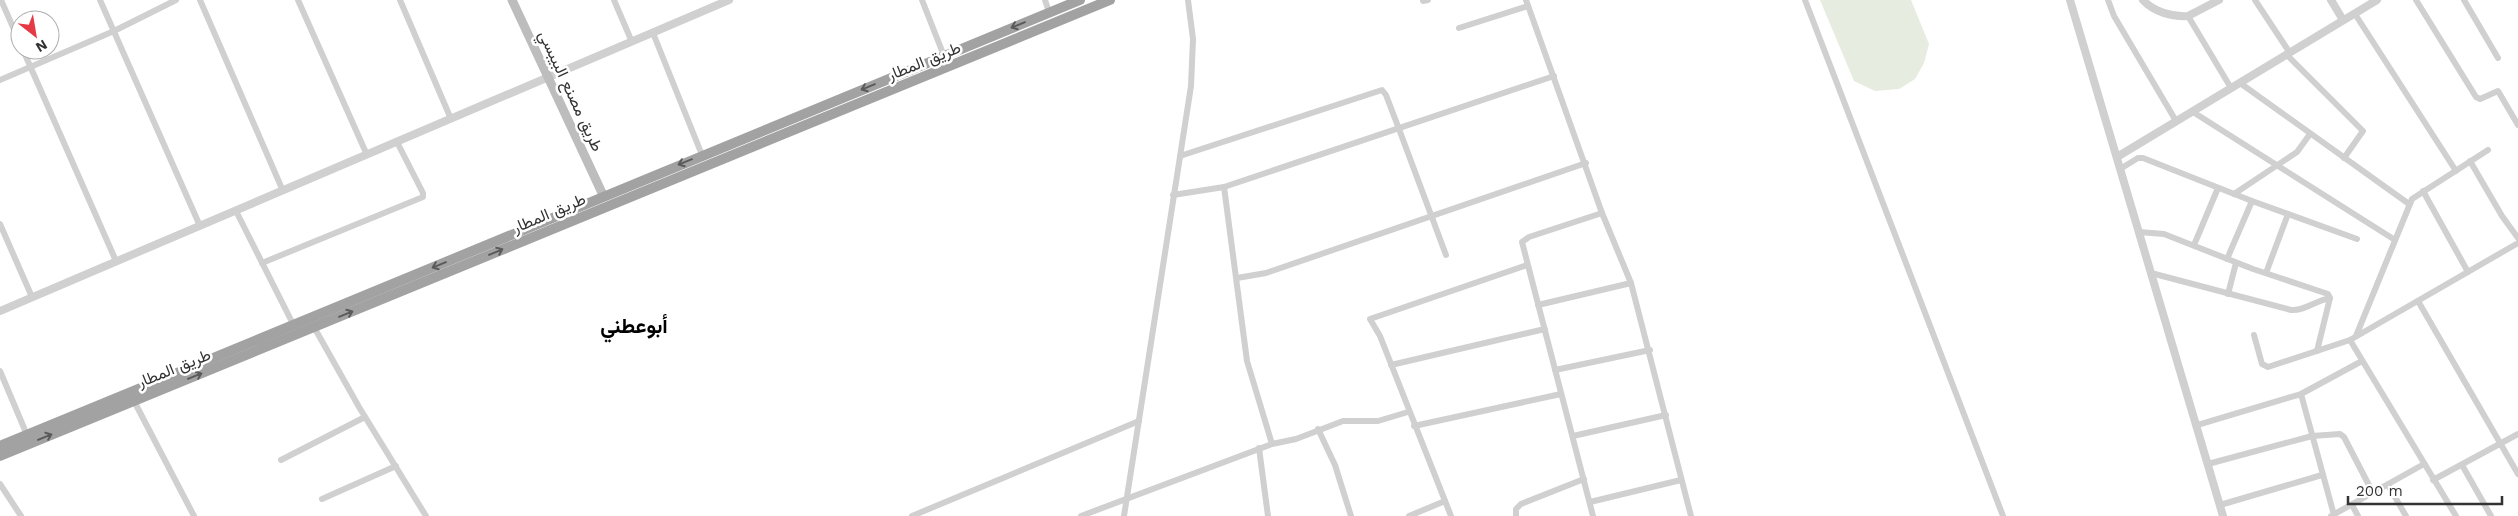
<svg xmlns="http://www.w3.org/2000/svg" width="2518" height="516" viewBox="0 0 2518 516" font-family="'Work Sans',Vazirmatn,sans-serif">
	<rect width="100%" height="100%" fill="#fff"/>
	<path fill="#e6ecdf" d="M 1820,0 L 1911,0 L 1929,44 L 1924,63 L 1915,79 L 1899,89 L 1875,91 L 1854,81 Z"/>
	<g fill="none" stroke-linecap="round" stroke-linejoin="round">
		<g stroke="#d0d0d0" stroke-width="6">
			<path d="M 1,0 L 20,43"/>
			<path d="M 100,0 L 200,226"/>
			<path d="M 200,0 L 283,191"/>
			<path d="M 298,0 L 367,155"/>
			<path d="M 400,0 L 451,119"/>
			<path d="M 614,0 L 632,42"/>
			<path d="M 922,0 L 944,56"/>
			<path d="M 1045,0 L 1049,12"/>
			<path d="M 1526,0 L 1602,213 L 1631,283 L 1691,516"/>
			<path d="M 1805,0 L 2003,516"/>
			<path d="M 2108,0 L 2114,16 L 2176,121"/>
			<path d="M 2255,0 L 2290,53"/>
			<path d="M 2416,0 L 2476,97 L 2480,99 L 2498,91 L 2518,125"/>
			<path d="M 2464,0 L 2498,58"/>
			<path d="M 1423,1 L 1428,0"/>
			<path d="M 2355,14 L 2456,171"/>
			<path d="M 2188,16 L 2231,88"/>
			<path d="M 1459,28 L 1528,6"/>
			<path d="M 653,33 L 702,155"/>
			<path d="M 23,50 L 116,261"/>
			<path d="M 2287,55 L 2363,131 L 2344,158"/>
			<path d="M 0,80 L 114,31 L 176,0"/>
			<path d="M 2240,83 L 2409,204"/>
			<path d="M 2193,112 L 2395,240"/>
			<path d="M 1180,156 L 1382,90 L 1386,95 L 1399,129 L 1446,255"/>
			<path d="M 2470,161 L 2502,216 L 2518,238"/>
			<path d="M 2120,169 L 2138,158 L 2143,158 L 2252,201 L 2357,239"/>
			<path d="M 2423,191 L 2468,272"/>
			<path d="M 2234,194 L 2297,152 L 2310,134"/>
			<path d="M 1173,195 L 1224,187 L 1554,76"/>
			<path d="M 236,211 L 294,326"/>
			<path d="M 0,224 L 32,297"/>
			<path d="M 2139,232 L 2164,234 L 2253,269 L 2328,294 L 2330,298"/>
			<path d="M 2194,245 L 2218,188"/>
			<path d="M 2227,259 L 2252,201"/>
			<path d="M 262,263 L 423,197 L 423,193 L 397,142"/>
			<path d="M 2151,273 L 2291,310 C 2304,311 2315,301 2330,298 L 2317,351"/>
			<path d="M 2266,273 L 2288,214"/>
			<path d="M 1237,278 L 1266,273 L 1586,163"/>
			<path d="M 2228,294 L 2236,263"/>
			<path d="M 2418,301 L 2518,474"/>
			<path d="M 1538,305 L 1631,283"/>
			<path d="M 314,327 L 359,407 L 426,516"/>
			<path d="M 2254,335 L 2262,364 L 2268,367 L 2350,340 L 2518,243"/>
			<path d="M 2356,336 L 2412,199 L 2488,150"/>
			<path d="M 2350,340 L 2456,516"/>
			<path d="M 1391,365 L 1545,329"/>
			<path d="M 1555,370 L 1650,350"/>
			<path d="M 0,371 L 27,435"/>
			<path d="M 2301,394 L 2334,515"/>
			<path d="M 134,401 L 194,516"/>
			<path d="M 2197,425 L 2301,394 L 2362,361"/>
			<path d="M 1414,426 L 1561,394"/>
			<path d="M 1318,429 L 1335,465 L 1351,516"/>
			<path d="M 1573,436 L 1666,415"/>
			<path d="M 1272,444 L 1296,439 L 1343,421 L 1378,421 L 1408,412"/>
			<path d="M 1259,448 L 1268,516"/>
			<path d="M 281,460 L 365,417"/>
			<path d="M 2208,464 L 2312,436 L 2340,434 L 2344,437 L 2373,493"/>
			<path d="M 2462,465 L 2491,516"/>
			<path d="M 2433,480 L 2518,434"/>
			<path d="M 0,484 L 21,516"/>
			<path d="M 2388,485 L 2406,516"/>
			<path d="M 322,499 L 396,466"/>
			<path d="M 1590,502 L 1681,480"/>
			<path d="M 2220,505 L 2322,475"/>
			<path d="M 2352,505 L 2358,516"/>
			<path d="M 912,516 L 1139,421"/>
			<path d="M 1081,516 L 1272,444 L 1247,361 L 1224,187"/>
			<path d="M 1124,516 L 1191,86 L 1193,39 L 1188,0"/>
			<path d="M 1409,516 L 1445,501"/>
			<path d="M 1451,516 L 1380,336 L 1370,319 L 1527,265"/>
			<path d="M 1516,516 L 1516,509 L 1521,504 L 1584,479"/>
			<path d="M 1593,516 L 1522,242 L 1529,237 L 1602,213"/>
			<path d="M 2331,516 L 2424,464"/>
		</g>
		<g stroke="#d0d0d0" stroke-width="8">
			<path d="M 2070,0 L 2223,516"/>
			<path d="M 2143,0 C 2154,12 2172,17 2188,16 L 2219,0"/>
			<path d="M 2331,0 L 2343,20"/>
			<path d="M 2117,157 L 2377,0"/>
			<path d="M 0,311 L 729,0"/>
		</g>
		<path stroke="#bdbdbd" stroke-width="9" d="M 512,0 L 603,195"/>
		<g stroke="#a2a2a2" stroke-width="10">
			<path d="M 0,446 C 360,298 719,148 1080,0"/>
			<path d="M 0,456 L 1110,0"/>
		</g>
	</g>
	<defs><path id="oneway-shaft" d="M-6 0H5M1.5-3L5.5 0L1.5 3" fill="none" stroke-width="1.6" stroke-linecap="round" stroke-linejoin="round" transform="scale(1.25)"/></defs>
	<g stroke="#5a5a5a">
		<use href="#oneway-shaft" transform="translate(1018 25) rotate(158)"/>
		<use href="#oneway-shaft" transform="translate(868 87) rotate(158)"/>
		<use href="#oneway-shaft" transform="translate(685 162) rotate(158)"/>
		<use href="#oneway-shaft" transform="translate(496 252) rotate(-23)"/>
		<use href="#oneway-shaft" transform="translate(439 265) rotate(158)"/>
		<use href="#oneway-shaft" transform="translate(346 314) rotate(-22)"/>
		<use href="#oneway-shaft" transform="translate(195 376) rotate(-22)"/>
		<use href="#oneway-shaft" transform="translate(45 437) rotate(-22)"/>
	</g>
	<g text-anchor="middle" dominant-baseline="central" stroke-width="5" stroke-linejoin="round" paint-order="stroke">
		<g font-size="16" fill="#333" stroke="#fff">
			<text transform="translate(924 61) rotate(-22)">طريق المطار</text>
			<text transform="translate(571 91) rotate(65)">طريق مصنع البيبسي</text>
			<text transform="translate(549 213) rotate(-23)">طريق المطار</text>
			<text transform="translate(174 368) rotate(-22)">طريق المطار</text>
		</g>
		<g font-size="21" font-weight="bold" fill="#000" stroke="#fff">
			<text x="634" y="325">أبوعطني</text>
		</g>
	</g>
	<g transform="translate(35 35) rotate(149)"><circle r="24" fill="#ffffff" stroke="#adadad"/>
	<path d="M0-4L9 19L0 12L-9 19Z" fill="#e63946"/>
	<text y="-8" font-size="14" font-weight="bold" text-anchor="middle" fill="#333333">N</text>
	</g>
	<path d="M2348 496v8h154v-8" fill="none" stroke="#333333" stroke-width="2.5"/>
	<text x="2356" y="496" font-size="15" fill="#333333" stroke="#ffffff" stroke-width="4" paint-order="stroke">200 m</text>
</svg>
